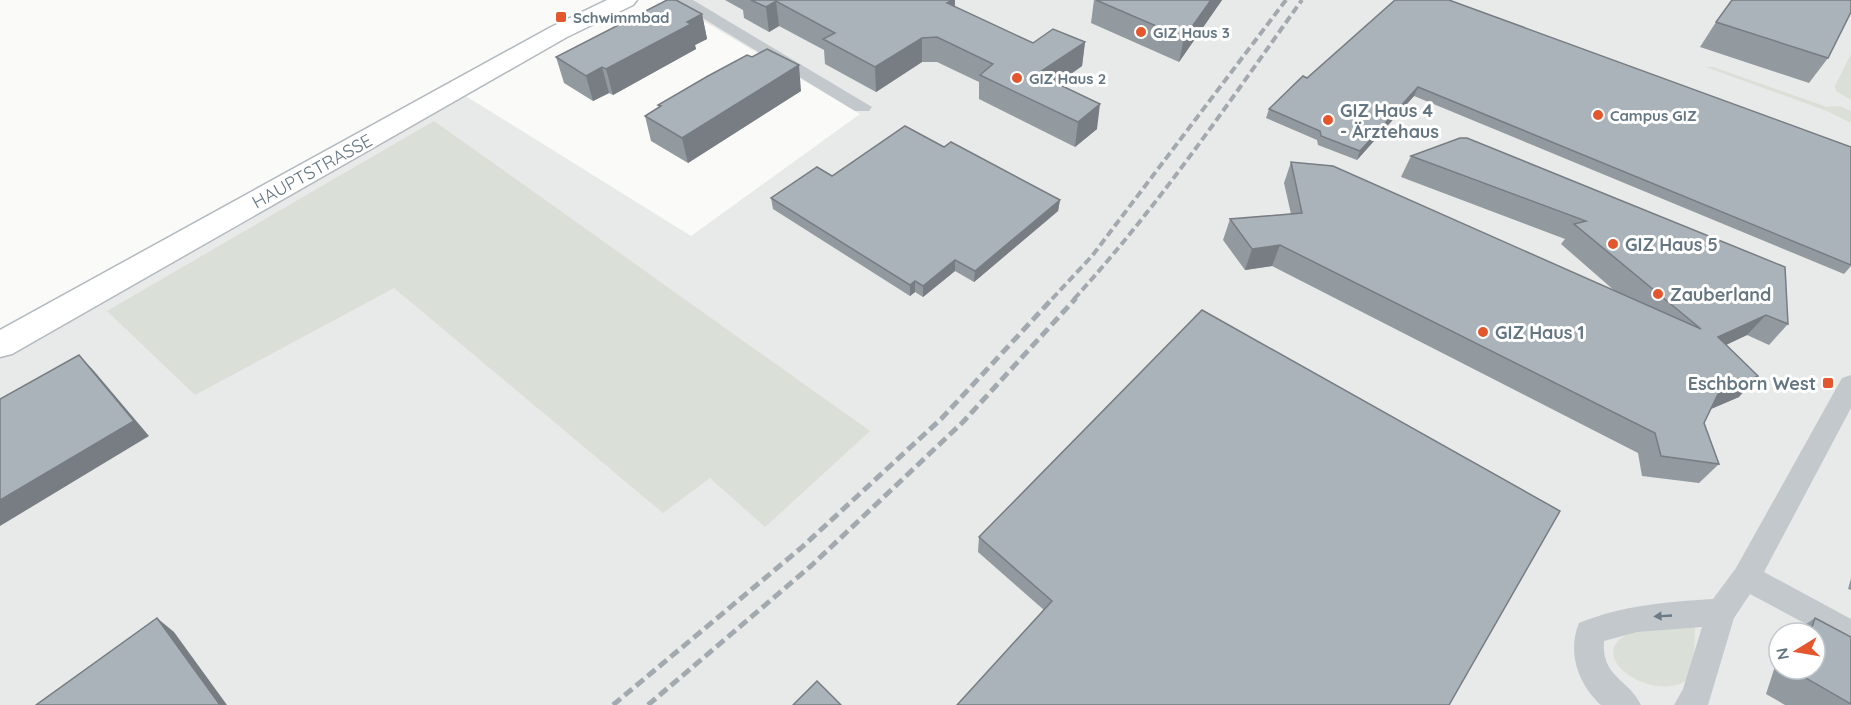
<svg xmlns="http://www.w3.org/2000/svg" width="1851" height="705" viewBox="0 0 1851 705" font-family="Quicksand,sans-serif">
	<rect width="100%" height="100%" fill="#fafaf8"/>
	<path fill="#e8e9e9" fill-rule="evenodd" d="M 668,0 L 1851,0 L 1851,705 L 0,705 L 0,357 L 464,95 L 691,236 L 860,114 ZM 1779,633 L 1815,633 L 1815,669 L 1779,669 Z"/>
	<g fill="#dadfd7">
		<path d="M 1851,54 L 1851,100 L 1836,91 L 1835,86 Z"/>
		<path d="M 1706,67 L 1713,67 L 1827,107 L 1839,106 L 1851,111 L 1851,123 L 1827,111 Z"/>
		<path d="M 434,121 L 870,431 L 765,527 L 710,478 L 663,513 L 394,288 L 195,395 L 107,311 Z"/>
		<path d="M 1695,626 C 1694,641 1696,667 1687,680 C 1651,705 1572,650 1640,629 C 1656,624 1678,627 1695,626 Z"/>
	</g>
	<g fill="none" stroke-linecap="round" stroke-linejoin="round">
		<g stroke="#b3babf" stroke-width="3">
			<path id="secondary" d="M 607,0 L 637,0 L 633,5 L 567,37 L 12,354 L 0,357 L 0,330 L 551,27 Z"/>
		</g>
		<g fill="#c3c8cc" fill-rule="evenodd">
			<path d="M 673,0 L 693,0 L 872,107 L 869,111 L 855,111 Z"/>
			<path d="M 1851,375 L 1851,408 L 1764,572 L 1851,619 L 1851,648 L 1750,594 L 1734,618 L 1708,705 L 1674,705 L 1683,689 L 1702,627 L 1637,632 L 1604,641 C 1601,677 1629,679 1641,705 L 1601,705 C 1578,684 1567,652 1579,623 C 1624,605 1666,602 1713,599 L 1736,568 L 1842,378 Z"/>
		</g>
		<use href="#secondary" fill="#fff" fill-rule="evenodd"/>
		<g stroke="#a2aab0" stroke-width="4" stroke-dasharray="8 4" stroke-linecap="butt">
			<path d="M 1052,299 L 1092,256 L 1286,0"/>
			<path d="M 1074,299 C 1158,207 1229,102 1302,0"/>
		</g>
		<g stroke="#a2aab0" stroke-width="5" stroke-dasharray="10 5" stroke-linecap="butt">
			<path d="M 613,705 L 801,548 L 941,419 L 1053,298"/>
			<path d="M 648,705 L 812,565 L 963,422 L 1076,298"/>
		</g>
	</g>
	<g fill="#929a9f">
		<path d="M 725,0 L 955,0 L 955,7 L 1033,43 L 1085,42 L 1082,66 L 1057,84 L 1097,129 L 1075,147 L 979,99 L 979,82 L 937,62 L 922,62 L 876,92 L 825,64 L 824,50 L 779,26 L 769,32 L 744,18 L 743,10 Z"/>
		<path d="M 1094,0 L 1222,0 L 1179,62 L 1091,23 Z"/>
		<path d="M 1395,0 L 1851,147 L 1851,266 L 1844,274 L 1414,96 L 1357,160 L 1318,145 L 1317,140 L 1266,118 L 1269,109 L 1307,78 Z"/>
		<path d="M 702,14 L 707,39 L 695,45 L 696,49 L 613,95 L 609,93 L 593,101 L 564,83 L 556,57 Z"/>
		<path d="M 1716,22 L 1828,58 L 1809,83 L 1700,47 Z"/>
		<path d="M 801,91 L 688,163 L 651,141 L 645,116 L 659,107 L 658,105 Z"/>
		<path d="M 1460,138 L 1788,324 L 1769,345 L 1747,335 L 1726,345 L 1739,397 L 1711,409 L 1704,423 L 1719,464 L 1699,483 L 1642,476 L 1638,453 L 1272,266 L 1245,270 L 1223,240 L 1230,219 L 1291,214 L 1284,183 L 1291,162 L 1616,292 L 1561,244 L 1565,239 L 1401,177 L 1411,156 Z"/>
		<path d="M 944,147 L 1060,200 L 1058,211 L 974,282 L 955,271 L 923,297 L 915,292 L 910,296 L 773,209 L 771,198 L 832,176 Z"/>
		<path d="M 979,537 L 1449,705 L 1044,610 L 978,552 Z"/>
		<path d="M 1851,578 L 1851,590 L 1848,589 Z"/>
		<path d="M 1815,618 L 1851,637 L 1851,705 L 1785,705 L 1766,694 L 1779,654 L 1779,669 L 1815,669 L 1815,633 L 1793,633 Z"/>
	</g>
	<g fill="#777d82">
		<path d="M 952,0 L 955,0 L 954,23 L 947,3 Z"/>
		<path d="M 1211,0 L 1222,0 L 1179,62 L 1184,38 Z"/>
		<path d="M 776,1 L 779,26 L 769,32 L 766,7 Z"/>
		<path d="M 702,14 L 707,39 L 695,45 L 696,49 L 613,95 L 606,69 Z"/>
		<path d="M 922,38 L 922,62 L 876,92 L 875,67 Z"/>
		<path d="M 1085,42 L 1082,66 L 1035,99 L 1037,74 Z"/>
		<path d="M 799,65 L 801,91 L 688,163 L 682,138 Z"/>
		<path d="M 602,67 L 609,93 L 593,101 L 586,76 Z"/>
		<path d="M 1418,87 L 1414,96 L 1357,160 L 1360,151 Z"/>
		<path d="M 1100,104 L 1097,129 L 1075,147 L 1078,122 Z"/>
		<path d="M 1060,200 L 1058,211 L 974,282 L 975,271 Z"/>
		<path d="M 1280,245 L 1272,266 L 1245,270 L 1252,249 Z"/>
		<path d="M 955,260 L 955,271 L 923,297 L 923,286 Z"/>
		<path d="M 915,281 L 915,292 L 910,296 L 910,285 Z"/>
		<path d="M 1766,315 L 1747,335 L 1700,357 L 1718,337 Z"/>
		<path d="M 79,355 L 94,371 L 149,436 L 0,526 L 0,500 Z"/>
		<path d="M 1758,376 L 1739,397 L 1699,414 L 1718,394 Z"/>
		<path d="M 157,618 L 174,632 L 227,705 L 220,705 Z"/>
	</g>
	<g fill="#aab3b9" stroke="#777d82" stroke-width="1.5">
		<path d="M 667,0 L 676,0 L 702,14 L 687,22 L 691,24 L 606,69 L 602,67 L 586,76 L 556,57 Z"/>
		<path d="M 751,0 L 952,0 L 947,3 L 1033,43 L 1053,29 L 1085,42 L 1037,74 L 1100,104 L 1078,122 L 980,75 L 993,64 L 937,37 L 922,38 L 875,67 L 823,39 L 835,33 L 776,1 L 766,7 Z"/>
		<path d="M 1096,0 L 1211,0 L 1184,38 Z"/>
		<path d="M 1395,0 L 1449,0 L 1851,147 L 1851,265 L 1418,87 L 1360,151 L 1321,136 L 1320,131 L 1269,109 L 1303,76 L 1307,78 Z"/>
		<path d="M 1732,0 L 1851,0 L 1851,12 L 1828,58 L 1716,22 Z"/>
		<path d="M 767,49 L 799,65 L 682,138 L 645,116 L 661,106 L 658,105 L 708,76 L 747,55 L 752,57 Z"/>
		<path d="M 905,126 L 944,147 L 951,142 L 1060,200 L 975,271 L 955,260 L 923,286 L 915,281 L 910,285 L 771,198 L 817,167 L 832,176 Z"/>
		<path d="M 1460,138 L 1467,138 L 1785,267 L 1788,324 L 1766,315 L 1718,337 L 1758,376 L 1718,394 L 1704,423 L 1719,464 L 1661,456 L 1655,433 L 1280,245 L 1252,249 L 1230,219 L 1302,213 L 1291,162 L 1333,166 L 1701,329 L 1574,224 L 1586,221 L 1411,156 Z"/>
		<path d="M 1202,310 L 1560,511 L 1449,705 L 957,705 L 1052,601 L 979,537 Z"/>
		<path d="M 79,355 L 134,421 L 0,500 L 0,399 Z"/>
		<path d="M 157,618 L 220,705 L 36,705 Z"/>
		<path d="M 1815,618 L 1851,637 L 1851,704 L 1797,673 L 1798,669 L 1815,669 L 1815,633 L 1810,633 Z"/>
		<path d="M 817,681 L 841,705 L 793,705 Z"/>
	</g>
	<defs><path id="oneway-solid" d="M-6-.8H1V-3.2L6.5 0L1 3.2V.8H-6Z" transform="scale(1.5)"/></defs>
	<use fill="#6a7a87" href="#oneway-solid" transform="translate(1663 616) rotate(177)"/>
	<g fill="#e4572e" stroke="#fff" stroke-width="2">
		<rect x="555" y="11" width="12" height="12" rx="3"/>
		<circle cx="1141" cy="32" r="6"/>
		<circle cx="1017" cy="78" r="6"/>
		<circle cx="1598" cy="115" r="6"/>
		<circle cx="1328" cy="120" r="6"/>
		<circle cx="1613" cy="244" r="6"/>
		<circle cx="1658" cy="294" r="6"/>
		<circle cx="1483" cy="332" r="6"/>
		<rect x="1822" y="377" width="12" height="12" rx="3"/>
	</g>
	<g text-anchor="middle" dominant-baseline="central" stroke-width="6" stroke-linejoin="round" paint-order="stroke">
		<g font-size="15" font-weight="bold" fill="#657683" stroke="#fff" text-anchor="start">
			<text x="573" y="17">Schwimmbad</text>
			<text x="1153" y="32">GIZ Haus 3</text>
			<text x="1029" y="78">GIZ Haus 2</text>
			<text x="1610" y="115">Campus GIZ</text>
		</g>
		<g font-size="18" font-weight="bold" fill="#657683" stroke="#fff" text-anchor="start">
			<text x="1340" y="110">GIZ Haus 4<tspan x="1340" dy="21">- Ärztehaus</tspan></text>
			<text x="1625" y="244">GIZ Haus 5</text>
			<text x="1670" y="294">Zauberland</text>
			<text x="1495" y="332">GIZ Haus 1</text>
			<text x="1816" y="383" text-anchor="end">Eschborn West</text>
		</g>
		<g font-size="18" fill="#657683" stroke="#fff">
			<text transform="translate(312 171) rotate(-29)">HAUPTSTRASSE</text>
		</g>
	</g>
	<g transform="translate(1797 651) rotate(259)"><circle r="28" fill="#ffffff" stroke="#c1c8cd" stroke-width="1.5"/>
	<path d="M0-4.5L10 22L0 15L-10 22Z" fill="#e4572e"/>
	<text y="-9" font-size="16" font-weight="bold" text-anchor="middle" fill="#657683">N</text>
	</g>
</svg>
